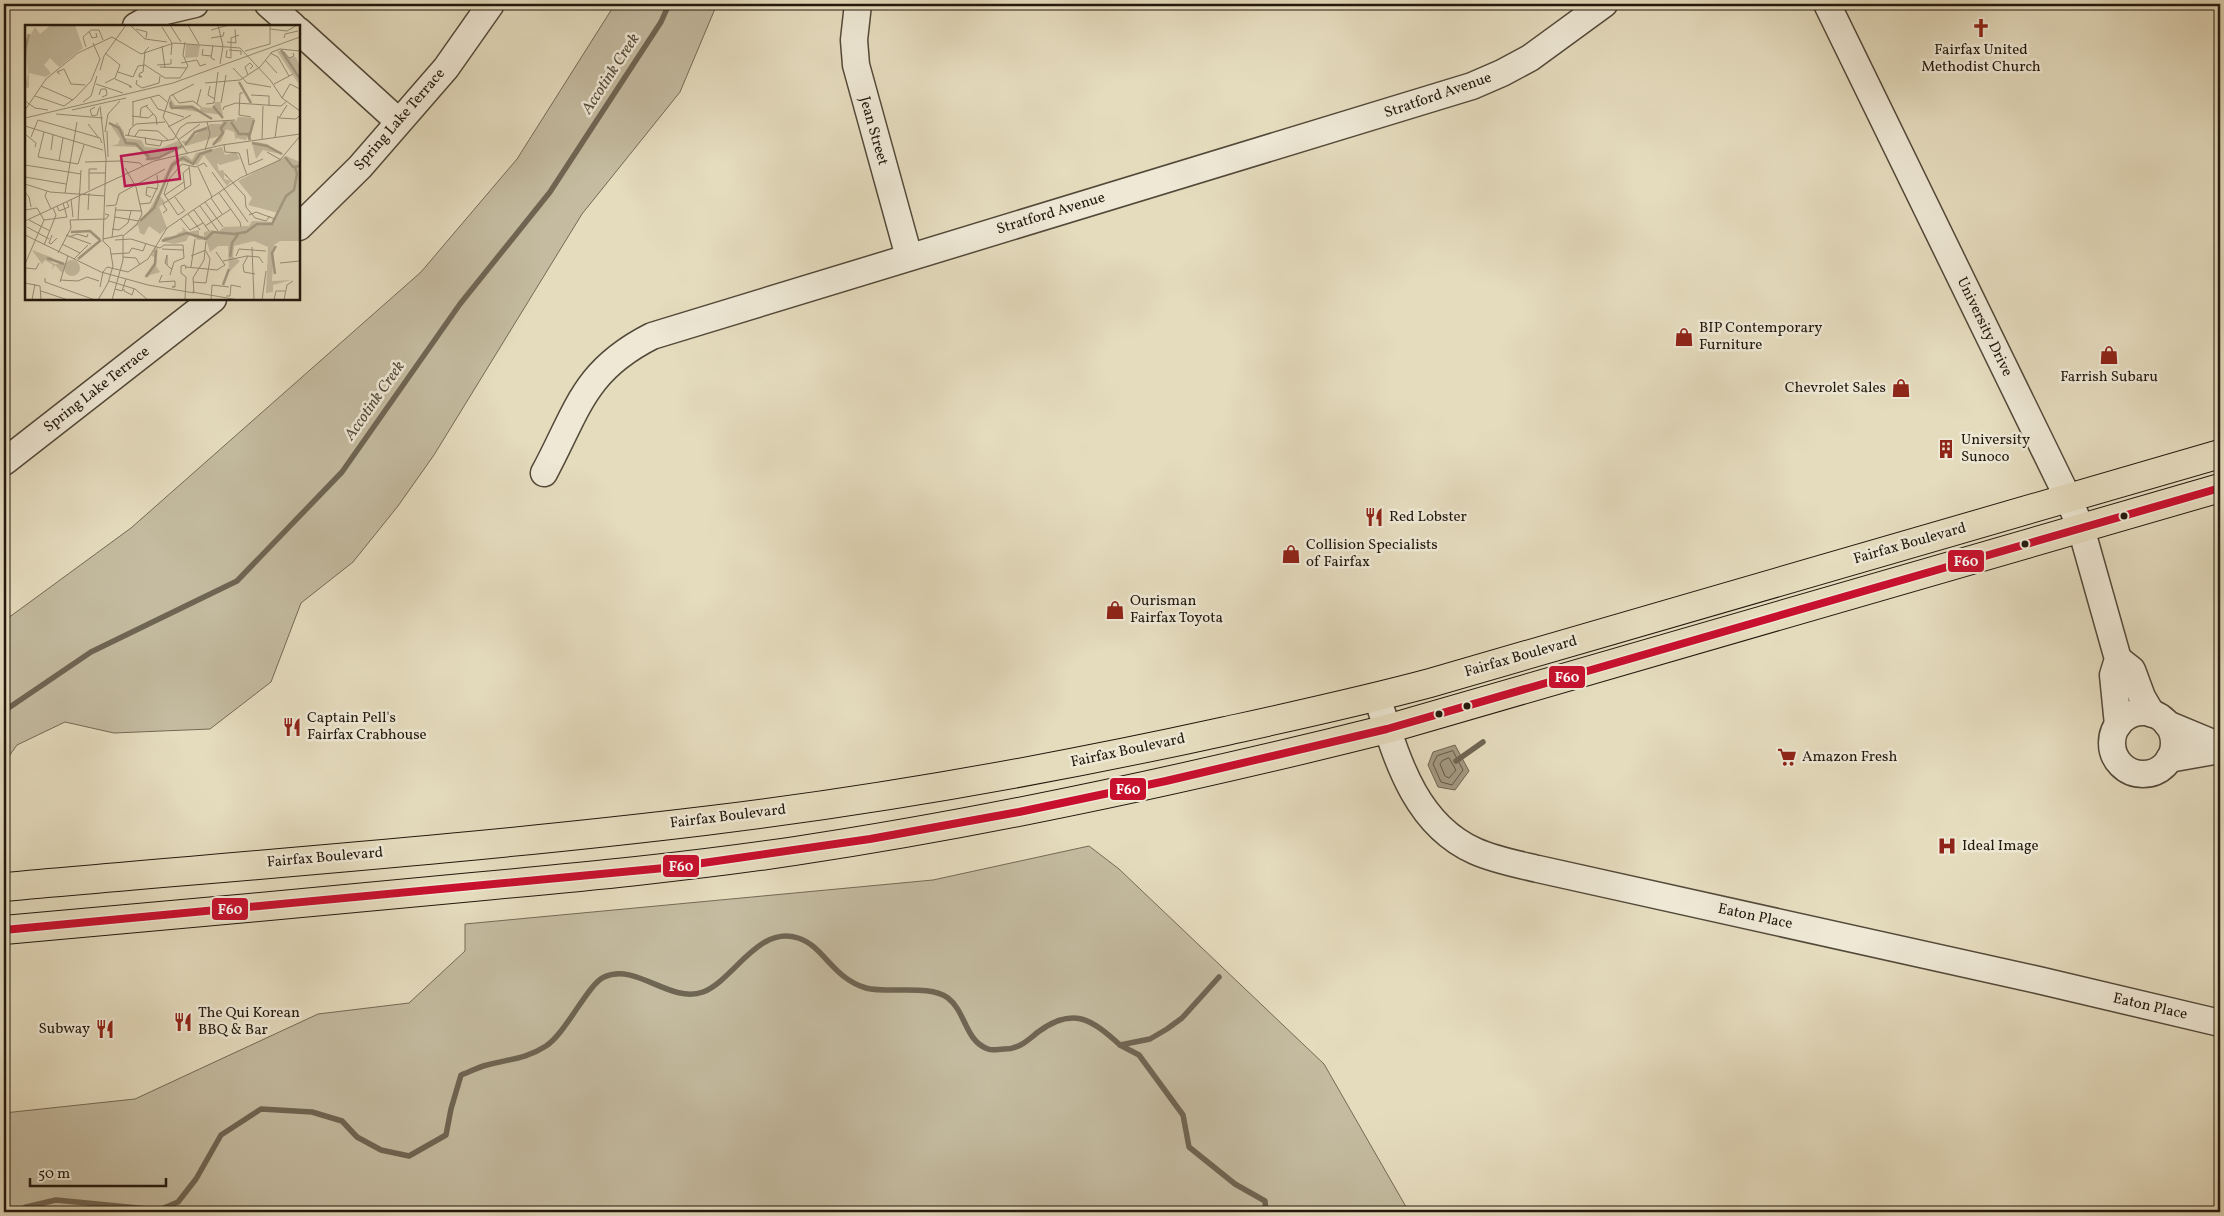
<svg xmlns="http://www.w3.org/2000/svg" width="2224" height="1216" viewBox="0 0 2224 1216" font-family="Vollkorn,serif">
	<rect width="100%" height="100%" fill="#e5dcbe"/>
	<filter id="stains"><feTurbulence type="fractalNoise" baseFrequency=".004" numOctaves="4"/><feColorMatrix values="0 0 0 0 .2 0 0 0 0 .09 0 0 0 0 .02 0 0 0 .5 -.17"/></filter>
	<radialGradient id="worn" r=".72"><stop offset=".6" stop-color="#630" stop-opacity="0"/><stop offset="1" stop-color="#630" stop-opacity=".3"/></radialGradient>
	<g fill="#c4bba0" stroke="#736a56">
		<path d="M 615,4 L 717,4 L 680,92 L 582,214 L 434,455 L 398,506 L 353,562 L 301,603 L 271,682 L 210,729 L 114,733 L 65,722 L 17,745 L 4,763 L 4,621 L 131,528 L 421,272 L 517,159 Z"/>
		<path d="M 1089,846 L 1119,869 L 1324,1064 L 1409,1212 L 4,1212 L 4,1113 L 135,1099 L 318,1014 L 409,1003 L 465,951 L 465,924 L 933,880 Z"/>
	</g>
	<path fill="#a39982" stroke="#6f6553" d="M 1455,745 L 1469,771 L 1455,790 L 1438,787 L 1428,765 L 1433,752 Z"/>
	<g fill="none" stroke-linecap="round" stroke-linejoin="round">
		<g stroke="#625848" stroke-width="1">
			<path d="M 1453,751 L 1463,770 L 1452,785 L 1441,782 L 1433,764 L 1437,756 Z"/>
			<path d="M 1449,758 L 1456,770 L 1449,778 L 1445,776 L 1440,764 L 1442,761 Z"/>
		</g>
		<g stroke="#6f6553" stroke-width="5.5">
			<path d="M 4,711 L 91,652 L 237,581 L 342,472 L 460,304 L 550,192 L 661,22 L 669,4"/>
			<path d="M 1456,761 L 1483,742"/>
			<path d="M 1120,1045 L 1139,1055 L 1183,1115 L 1189,1147 L 1235,1184 L 1265,1201 L 1266,1212"/>
			<path d="M 17,1212 L 26,1207 L 56,1200 L 159,1210 L 178,1202 L 196,1179 L 221,1135 L 261,1109 L 312,1112 L 342,1121 L 357,1137 L 381,1150 L 409,1156 L 446,1135 L 451,1109 L 461,1075 C 470,1072 478,1067 487,1065 C 509,1059 526,1059 546,1046 C 566,1033 588,984 604,977 C 636,962 670,1004 703,992 C 734,980 758,925 798,938 C 824,946 832,978 866,988 C 890,994 929,984 948,998 C 966,1012 965,1041 988,1049 C 992,1051 999,1049 1004,1049 C 1019,1049 1027,1041 1038,1032 C 1073,1006 1091,1019 1120,1045 L 1150,1039 L 1167,1029 L 1182,1018 L 1219,977"/>
		</g>
		<g stroke="#534939" stroke-width="29">
			<g id="minor">
				<path d="M 268,4 L 293,26"/>
				<path d="M 858,4 L 854,40 L 856,65 L 909,257"/>
				<path d="M 1827,4 L 2068,498 L 2081,528 L 2118,659 L 2113,675 L 2118,725"/>
				<path d="M 136,26 L 161,12 L 195,4"/>
				<path d="M 299,31 L 398,121"/>
				<path d="M 299,227 L 360,167 L 446,68 L 491,4"/>
				<path d="M 4,462 L 213,299"/>
				<path d="M 544,473 C 578,410 583,371 652,336 L 1472,86 L 1502,73 L 1530,58 L 1604,4"/>
				<path d="M 2118,659 L 2132,670 L 2142,697 L 2152,714"/>
				<path d="M 1377,697 C 1396,755 1413,823 1475,851 C 1495,860 1517,864 1538,869 L 2038,980 L 2220,1023"/>
				<circle cx="2143" cy="743" r="31"/>
				<path d="M 2167,724 L 2220,746"/>
				<path d="M 2169,759 L 2220,750"/>
			</g>
		</g>
		<g stroke="#22180d" stroke-width="30">
			<g id="major">
				<path d="M 4,887 C 237,866 471,849 704,821 C 879,800 1053,769 1226,731 C 1294,716 1363,701 1430,683 L 2220,454"/>
				<path d="M 4,930 C 160,916 317,902 473,887 C 581,877 688,867 795,851 C 995,821 1191,778 1387,729 L 2220,488"/>
			</g>
		</g>
		<use href="#minor" stroke="#eee8d5" stroke-width="26"/>
		<use href="#major" stroke="#e5dcbe" stroke-width="28"/>
		<g stroke="#eee8d5" stroke-width="11">
			<path id="bus-1" d="M 4,930 L 675,867 L 870,839 L 1019,812 L 1166,781 L 1387,729 L 2220,488"/>
		</g>
		<use href="#bus-1" stroke="#c8102e" stroke-width="8"/>
	</g>
	<defs>
		<g id="church-bare" transform="scale(1.5)"><path d="M-1.2-6h2.4v3.5h3.3v2.4h-3.3V6h-2.4V-.1h-3.3v-2.4h3.3Z" fill="#8f2418" stroke="#eee8d5" stroke-width="2.5" paint-order="stroke"/></g>
		<g id="shop-bare" transform="scale(1.5)"><path d="M-5-2.5h2.3a2.7 3.5 0 0 1 5.4 0H5L5.5 6h-11ZM-1.5-2.5h3a1.5 2.3 0 0 0-3 0Z" fill="#8f2418" stroke="#eee8d5" stroke-width="2.5" paint-order="stroke"/></g>
		<g id="building-bare" transform="scale(1.5)"><path d="M-4-6H4V6H1V3H-1V6H-4ZM-2.5-4.3h1.7v1.8h-1.7ZM.8-4.3h1.7v1.8H.8ZM-2.5-1h1.7V.8h-1.7ZM.8-1h1.7V.8H.8Z" fill="#8f2418" stroke="#eee8d5" stroke-width="2.5" paint-order="stroke"/></g>
		<g id="restaurant-bare" transform="scale(1.5)"><path d="M-5-6h1v4h1v-4h1v4h1v-4h1v5L-1.5 .5V6h-2V.5L-5-1ZM5-6V6H3V1.5H1.5Q1.5-4 5-6Z" fill="#8f2418" stroke="#eee8d5" stroke-width="2.5" paint-order="stroke"/></g>
		<g id="supermarket-bare" transform="scale(1.5)"><path d="M-6-5.5h2.5l.6 2H6L4.5 2H-2.5L-4.4-4H-6ZM-1.5 3.2a1.3 1.3 0 1 0 .1 0ZM3 3.2a1.3 1.3 0 1 0 .1 0Z" fill="#8f2418" stroke="#eee8d5" stroke-width="2.5" paint-order="stroke"/></g>
		<g id="hospital-bare" transform="scale(1.5)"><path d="M-5-5h3v3.5h4V-5h3V5h-3V1.5h-4V5h-3Z" fill="#8f2418" stroke="#eee8d5" stroke-width="2.5" paint-order="stroke"/></g>
	</defs>
	<g fill-rule="evenodd">
		<use href="#church-bare" x="1981" y="28"/>
		<use href="#shop-bare" x="1684" y="337"/>
		<use href="#shop-bare" x="2109" y="355"/>
		<use href="#shop-bare" x="1901" y="388"/>
		<use href="#building-bare" x="1946" y="449"/>
		<use href="#restaurant-bare" x="1374" y="517"/>
		<use href="#shop-bare" x="1291" y="554"/>
		<use href="#shop-bare" x="1115" y="610"/>
		<use href="#restaurant-bare" x="292" y="727"/>
		<use href="#supermarket-bare" x="1787" y="757"/>
		<use href="#hospital-bare" x="1947" y="846"/>
		<use href="#restaurant-bare" x="183" y="1022"/>
		<use href="#restaurant-bare" x="105" y="1029"/>
	</g>
	<g fill="#22180d" stroke="#eee8d5" stroke-width="2">
		<circle cx="2124" cy="516" r="4.5"/>
		<circle cx="2025" cy="544" r="4.5"/>
		<circle cx="1467" cy="706" r="4.5"/>
		<circle cx="1439" cy="714" r="4.5"/>
	</g>
	<g text-anchor="middle" dominant-baseline="central" stroke-width="5" stroke-linejoin="round" paint-order="stroke">
		<g font-size="15" fill="#22180d" stroke="#eee8d5" text-anchor="start">
			<text x="1981" y="50" text-anchor="middle">Fairfax United<tspan x="1981" dy="17">Methodist Church</tspan></text>
			<text x="1699" y="328">BIP Contemporary<tspan x="1699" dy="17">Furniture</tspan></text>
			<text x="2109" y="377" text-anchor="middle">Farrish Subaru</text>
			<text x="1886" y="388" text-anchor="end">Chevrolet Sales</text>
			<text x="1961" y="440">University<tspan x="1961" dy="17">Sunoco</tspan></text>
			<text x="1389" y="517">Red Lobster</text>
			<text x="1306" y="545">Collision Specialists<tspan x="1306" dy="17">of Fairfax</tspan></text>
			<text x="1130" y="601">Ourisman<tspan x="1130" dy="17">Fairfax Toyota</tspan></text>
			<text x="307" y="718">Captain Pell's<tspan x="307" dy="17">Fairfax Crabhouse</tspan></text>
			<text x="1802" y="757">Amazon Fresh</text>
			<text x="1962" y="846">Ideal Image</text>
			<text x="198" y="1013">The Qui Korean<tspan x="198" dy="17">BBQ &amp; Bar</tspan></text>
			<text x="90" y="1029" text-anchor="end">Subway</text>
		</g>
		<g font-size="15" fill="#22180d" stroke="#eee8d5">
			<text transform="translate(1438 96) rotate(-19)">Stratford Avenue</text>
			<text transform="translate(400 120) rotate(-49)">Spring Lake Terrace</text>
			<text transform="translate(873 131) rotate(74)">Jean Street</text>
			<text transform="translate(1051 214) rotate(-17)">Stratford Avenue</text>
			<text transform="translate(1984 327) rotate(64)">University Drive</text>
			<text transform="translate(97 390) rotate(-38)">Spring Lake Terrace</text>
			<text transform="translate(1910 544) rotate(-16)">Fairfax Boulevard</text>
			<text transform="translate(1521 657) rotate(-16)">Fairfax Boulevard</text>
			<text transform="translate(1128 751) rotate(-12)">Fairfax Boulevard</text>
			<text transform="translate(728 817) rotate(-7)">Fairfax Boulevard</text>
			<text transform="translate(325 858) rotate(-5)">Fairfax Boulevard</text>
			<text transform="translate(1755 917) rotate(12)">Eaton Place</text>
			<text transform="translate(2150 1007) rotate(13)">Eaton Place</text>
		</g>
		<g font-size="16" font-style="italic" fill="#564c3c" stroke="#eee8d5">
			<text transform="translate(611 74) rotate(-57)">Accotink Creek</text>
			<text transform="translate(375 401) rotate(-55)">Accotink Creek</text>
		</g>
	</g>
	<g transform="translate(25 25)">
		<rect width="275" height="275" fill="#e5dcbe"/>
		<path d="M 26,0 L 50,0 L 58,23 L 34,42 L 25,33 L 19,40 L 26,48 L 21,52 L 4,48 L 4,63 L 0,62 L 3,48 L 0,19 L 10,2 L 15,9 ZM 161,19 L 175,20 L 173,32 L 160,33 ZM 252,26 L 259,26 L 263,33 L 271,32 L 275,42 L 275,61 ZM 145,72 L 150,80 L 167,80 L 175,85 L 176,82 L 188,83 L 190,77 L 195,77 L 198,90 L 144,83 ZM 213,92 L 230,93 L 225,114 L 223,111 L 221,115 L 211,113 L 211,117 L 209,107 L 201,104 L 196,116 L 187,121 L 194,111 L 161,121 L 156,116 L 162,116 L 185,99 L 197,99 L 198,95 L 211,96 ZM 84,97 L 90,100 L 92,97 L 99,107 L 99,113 L 116,115 L 120,122 L 136,123 L 153,116 L 160,122 L 125,136 L 112,122 L 86,121 L 93,119 L 95,114 ZM 232,117 L 242,119 L 259,130 L 238,125 L 231,134 L 227,118 ZM 197,122 L 200,130 L 211,127 L 215,134 L 195,140 L 192,138 L 194,146 L 198,145 L 203,154 L 199,149 L 199,154 L 206,156 L 202,161 L 179,130 L 172,140 L 155,136 L 137,157 L 146,138 L 153,132 L 161,130 L 167,135 L 171,128 ZM 261,131 L 275,137 L 275,216 L 255,216 L 249,220 L 247,256 L 266,255 L 248,260 L 248,267 L 241,268 L 243,222 L 229,216 L 209,221 L 208,232 L 215,236 L 204,247 L 203,221 L 193,221 L 185,227 L 181,214 L 173,215 L 165,209 L 161,216 L 149,219 L 136,216 L 140,212 L 159,211 L 151,209 L 158,206 L 157,202 L 163,207 L 174,205 L 174,211 L 179,212 L 179,207 L 187,205 L 191,209 L 199,202 L 224,201 L 227,196 L 247,197 L 253,188 L 223,180 L 227,173 L 213,156 ZM 133,169 L 140,177 L 134,182 L 142,203 L 135,209 L 124,201 L 119,210 L 115,208 L 113,200 L 99,211 L 122,189 ZM 130,222 L 133,223 L 131,241 L 135,247 L 119,252 L 129,238 L 130,232 L 126,231 ZM 7,225 L 28,233 L 26,237 L 30,239 L 41,238 L 37,248 L 30,240 L 27,245 L 28,240 L 20,235 L 17,239 ZM39 243a8 8 0 1 1 16 0a8 8 0 1 1-16 0Z" fill="#c4bba0"/>
		<path fill="none" stroke="#a39982" stroke-width="2.5" d="M 0,25 L 4,9M 256,25 L 275,54M 214,57 L 226,78M 145,77 L 147,83 L 167,82 L 187,94M 188,81 L 198,93M 206,97 L 214,109 L 223,109 L 225,115M 84,98 L 94,103 L 101,118 L 111,119 L 124,132M 224,112 L 229,95M 227,118 L 242,121 L 257,129M 160,120 L 170,107 L 182,103M 188,120 L 198,108 L 196,103 L 201,97M 260,132 L 268,142 L 275,141M 121,134 L 133,133 L 157,121M 115,196 L 129,183 L 147,140 L 158,133 L 168,139 L 175,129 L 187,125M 46,207 L 65,206 L 75,215M 137,216 L 162,208 L 181,214 L 188,207 L 209,209 L 221,207 L 232,199 L 247,199 L 261,171 L 269,165 L 272,149 L 270,142M 205,232 L 207,218 L 214,208M 22,233 L 39,239M 53,234 L 76,215M 250,249 L 247,228 L 251,221M 121,252 L 130,239 L 131,225M 198,260 L 204,244"/>
		<path fill="none" stroke="#978e77" stroke-width="1" d="M 105,0 L 120,14 L 142,17M 145,0 L 156,17M 163,0 L 174,19M 193,0 L 198,21 L 195,39M 137,2 L 147,18 L 146,30M 111,4 L 122,7 L 121,13M 245,4 L 262,6 L 272,0M 186,5 L 204,0M 64,6 L 67,13 L 72,12 L 71,8M 275,12 L 275,37M 186,13 L 198,11 L 199,7M 259,13 L 260,9 L 273,6M 202,17 L 211,18 L 210,4M 188,20 L 186,33 L 190,35M 137,21 L 140,43M 61,22 L 58,12 L 66,5 L 74,5 L 78,15M 178,24 L 177,30 L 186,31M 202,25 L 201,32 L 206,33 L 206,13 L 214,10M 204,25 L 216,26 L 216,30M 220,26 L 245,19 L 245,0M 259,27 L 264,33 L 269,31 L 268,28M 80,28 L 95,40 L 90,53 L 80,58M 245,28 L 253,32 L 264,51M 240,35 L 252,48M 156,38 L 172,35 L 175,41 L 181,39M 120,40 L 140,53 L 155,53 L 163,41 L 158,30 L 160,17M 132,40 L 146,39 L 146,34M 135,42 L 162,43M 208,43 L 222,58 L 246,62M 75,45 L 79,31 L 101,0M 93,47 L 108,52 L 113,41 L 120,40M 35,49 L 32,47 L 39,44 L 46,59 L 60,60M 114,50 L 117,52 L 114,52 L 114,50 L 115,48 L 118,47 L 120,26 L 124,22 L 122,24M 223,50 L 220,42 L 225,38 L 228,41 L 225,44M 90,54 L 106,61 L 106,63 L 104,61M 112,55 L 111,59 L 117,63 L 134,58 L 135,51M 180,58 L 215,55 L 235,42 L 247,27 L 255,24 L 275,26M 71,59 L 98,68M 249,59 L 268,49M 16,61 L 48,75M 185,61 L 183,70 L 190,74M 218,68 L 215,68 L 214,90 L 226,92M 147,69 L 154,78 L 168,76 L 176,82M 74,70 L 76,64 L 81,64 L 82,70 L 77,72M 226,70 L 244,71 L 244,81M 10,71 L 39,81 L 50,73 L 66,56 L 75,34 L 68,18M 125,72 L 133,84 L 159,92M 257,73 L 265,59 L 275,64M 0,76 L 10,83 L 23,85M 58,77 L 66,71 L 72,51M 107,77 L 134,70 L 142,77M 196,78 L 201,50M 172,79 L 176,64M 181,79 L 189,78 L 193,47M 262,80 L 254,93 L 271,94 L 275,90M 121,81 L 131,92 L 132,100M 70,82 L 65,85 L 67,91 L 72,90 L 74,83M 0,85 L 21,54 L 53,28 L 87,12 L 116,29 L 149,18 L 215,23 L 246,56 L 257,73 L 275,86M 47,85 L 101,73M 198,85 L 199,82 L 211,78 L 256,81 L 262,76M 31,89 L 78,93M 107,91 L 123,93 L 128,89M 115,92 L 116,83 L 123,80M 0,93 L 148,58 L 275,12M 63,99 L 74,113M 0,101 L 78,125M 108,101 L 108,77M 143,102 L 166,90M 82,106 L 83,132M 19,107 L 13,132 L 53,139 L 59,120M 80,107 L 83,89 L 95,76M 0,109 L 11,118 L 10,122M 100,110 L 139,116 L 149,114 L 155,103 L 162,98 L 210,95M 103,111 L 105,104 L 111,99 L 140,97M 110,111 L 114,105 L 133,106 L 143,115M 6,112 L 13,95 L 75,113 L 77,118M 120,112 L 121,119 L 135,121 L 137,116M 250,113 L 253,91M 153,115 L 175,99M 237,115 L 238,81M 199,120 L 200,127 L 214,128 L 222,150M 222,124 L 224,140 L 238,134M 26,125 L 28,110M 180,125 L 185,109 L 182,97M 242,127 L 256,135M 163,129 L 138,92 L 145,71 L 169,59M 34,136 L 38,113M 60,137 L 95,136 L 115,138 L 118,141M 0,140 L 56,149M 164,141 L 166,160M 173,142 L 187,172M 187,147 L 223,197M 64,148 L 80,148M 200,149 L 220,171 L 221,182 L 230,193 L 241,196 L 245,191M 0,152 L 41,159M 0,159 L 25,167 L 80,171M 160,164 L 158,148 L 164,143M 64,165 L 64,144 L 72,144M 22,166 L 20,171 L 26,184M 0,167 L 4,172 L 6,182M 40,168 L 52,97M 194,168 L 215,197 L 216,202M 140,170 L 159,157M 126,172 L 121,170 L 122,162 L 133,164M 150,172 L 160,186M 186,173 L 197,189M 46,174 L 48,192M 180,177 L 198,202M 115,179 L 125,178 L 133,161 L 132,150M 32,181 L 34,186 L 44,182 L 42,177M 81,181 L 91,180 L 94,169 L 140,144M 175,181 L 193,206M 0,185 L 12,183 L 19,195 L 0,239M 63,185 L 64,168M 91,185 L 117,186M 169,185 L 184,206M 159,186 L 153,190 L 139,169 L 144,154 L 157,139 L 171,142 L 179,138 L 182,142M 138,188 L 142,185 L 138,179 L 166,160M 163,189 L 175,205M 224,190 L 231,187 L 250,194M 90,192 L 114,196M 156,194 L 165,205 L 178,198M 4,195 L 25,206M 19,195 L 42,192 L 38,178M 53,195 L 56,145M 0,196 L 129,136 L 197,120 L 275,109M 180,201 L 206,184M 2,202 L 24,214M 87,204 L 94,205 L 103,198 L 106,186M 0,210 L 76,247 L 123,260 L 169,268M 27,210 L 24,218 L 26,219 L 32,213M 41,210 L 66,219M 44,212 L 52,209 L 62,212 L 63,209M 87,212 L 91,182M 78,214 L 98,210M 90,215 L 106,214 L 135,223M 37,219 L 55,228M 19,220 L 31,190 L 28,183M 227,222 L 229,275M 135,223 L 139,220 L 158,220M 137,224 L 158,225M 33,228 L 46,203 L 45,195 L 81,194 L 84,190 L 80,189M 86,229 L 104,228 L 107,223 L 118,226 L 121,218M 166,231 L 181,225M 211,231 L 214,224 L 241,226M 223,231 L 218,240 L 219,247 L 230,249M 98,232 L 111,233 L 115,240M 49,234 L 63,220M 198,236 L 222,231 L 234,232 L 238,238M 255,238 L 275,236M 142,240 L 142,230 L 140,238 L 145,243 L 147,244M 161,242 L 192,245 L 200,240 L 191,227M 166,242 L 170,214M 0,243 L 11,244 L 14,238M 78,247 L 82,242 L 103,247M 103,247 L 123,234 L 142,203 L 215,153 L 255,135 L 275,111M 137,250 L 134,257 L 150,256 L 150,262 L 147,262 L 150,261M 145,250 L 149,237 L 159,233 L 158,220M 20,253 L 20,257 L 70,275M 35,255 L 53,256 L 62,252 L 74,256M 84,256 L 110,264 L 123,275M 35,257 L 43,231M 168,257 L 181,258 L 185,234 L 181,226M 0,258 L 15,261 L 16,275M 75,262 L 78,247M 90,264 L 97,266 L 101,254M 99,264 L 99,266 L 107,270 L 109,264M 16,266 L 43,275M 167,267 L 214,275M 169,268 L 168,253 L 179,235 L 181,216M 201,271 L 205,271 L 206,260 L 216,262M 7,275 L 10,259M 73,275 L 83,258 L 88,241 L 85,223 L 78,216 L 81,134 L 75,81M 87,275 L 98,235 L 98,211 L 112,199 L 117,189 L 111,162 L 100,143M 160,275 L 161,252 L 156,248 L 156,241 L 160,240 L 161,244M 186,275 L 187,260 L 204,262M 237,275 L 241,246M 249,275 L 251,266 L 260,266M 259,275 L 262,260 L 268,256"/>
		<path fill="#c2185b" fill-opacity="0.15" stroke="#c2185b" stroke-width="2.5" d="M 151,123 L 155,154 L 100,161 L 96,131 Z"/>
		<rect width="275" height="275" fill="none" stroke="#22180d" stroke-width="2.5"/>
	</g>
	<g stroke="#eee8d5" stroke-width="2">
		<rect x="1947" y="549" width="38" height="24" rx="5" fill="#c8102e"/>
		<rect x="1548" y="665" width="38" height="24" rx="5" fill="#c8102e"/>
		<rect x="1109" y="777" width="38" height="24" rx="5" fill="#c8102e"/>
		<rect x="662" y="854" width="38" height="24" rx="5" fill="#c8102e"/>
		<rect x="211" y="897" width="38" height="24" rx="5" fill="#c8102e"/>
	</g>
	<g font-size="14" text-anchor="middle" font-weight="bold" fill="#fff">
		<text x="1966" y="566">F60</text>
		<text x="1567" y="682">F60</text>
		<text x="1128" y="794">F60</text>
		<text x="681" y="871">F60</text>
		<text x="230" y="914">F60</text>
	</g>
	<rect width="2224" height="1216" fill="none" stroke="#e5dcbe" stroke-width="20"/>
	<rect x="5" y="5" width="2214" height="1206" fill="none" stroke="#22180d" stroke-width="2.5"/>
	<rect x="10" y="10" width="2204" height="1196" fill="none" stroke="#22180d"/>
	<path d="M30 1178v8h136v-8" fill="none" stroke="#22180d" stroke-width="2.5"/>
	<text x="38" y="1178" font-size="15" fill="#22180d" stroke="#eee8d5" stroke-width="4" paint-order="stroke">50 m</text>
	<rect width="100%" height="100%" filter="url(#stains)"/>
	<rect width="100%" height="100%" fill="url(#worn)"/>
</svg>
